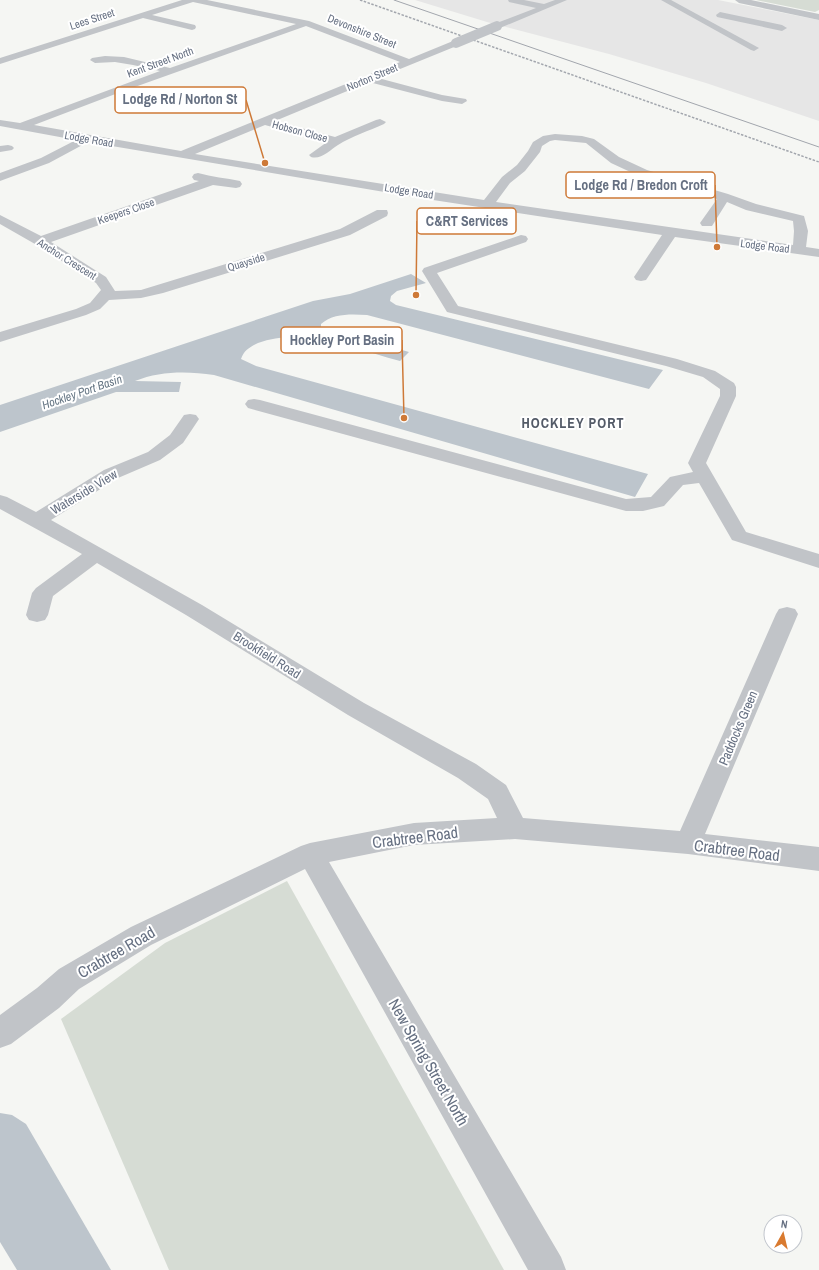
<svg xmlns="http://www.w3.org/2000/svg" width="819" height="1270" viewBox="0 0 819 1270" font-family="'Archivo Narrow',sans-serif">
	<rect width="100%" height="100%" fill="#f5f6f3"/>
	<path fill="#e6e6e6" d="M 415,0 L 718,0 L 819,20 L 819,121 L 706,83 L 609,54 L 487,22 Z"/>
	<g fill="#d6dcd4">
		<path d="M 756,0 L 819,0 L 819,10 L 815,12 Z"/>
		<path d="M 287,881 L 504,1270 L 169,1270 L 61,1019 L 165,943 Z"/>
	</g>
	<g fill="#bdc5cc">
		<path d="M 411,274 L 426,283 L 397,291 L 391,296 L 390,301 L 396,305 L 663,370 L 649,389 L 367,315 C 352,314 333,313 321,324 L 321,327 L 409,352 L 400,361 C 355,349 303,326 258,343 C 250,347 244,350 241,359 L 256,366 L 648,474 L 635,497 L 214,375 C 187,371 160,371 135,381 L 181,382 L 179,392 L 116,392 L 0,432 L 0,405 L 313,301 L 350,294 Z"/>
		<path d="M 0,1113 L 12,1115 L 26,1124 L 111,1270 L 17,1270 L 0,1242 Z"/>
	</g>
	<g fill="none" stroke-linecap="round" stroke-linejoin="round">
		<g fill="#c1c4c8" fill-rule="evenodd">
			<path d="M 182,0 L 207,0 L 309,21 L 409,59 L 453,41 L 459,41 L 461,43 L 459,45 L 378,78 L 442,95 L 466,99 L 467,101 L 462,104 L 442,101 L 369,82 L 275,121 L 335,137 L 376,120 L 380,119 L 386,122 L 384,124 C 369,131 352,136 338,145 C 330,150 321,160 311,157 L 309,155 L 327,142 L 265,125 L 195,154 L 484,200 L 502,177 L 517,165 L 528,151 L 533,142 L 543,136 L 555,134 L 582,136 L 594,139 L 619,157 L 647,170 L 728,194 L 756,204 L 804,216 L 808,231 L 806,247 L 819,249 L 819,257 L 675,237 L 646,280 L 641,281 L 636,280 L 634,277 L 662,235 L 420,198 L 88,142 L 49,163 L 0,181 L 0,173 L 41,158 L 76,140 L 0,126 L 0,120 L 20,123 L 160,71 L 133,65 L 115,62 L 95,63 L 90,60 L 92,58 L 105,56 L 124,57 L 170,68 L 296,24 L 193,2 L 152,15 L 195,25 L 196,27 L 195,29 L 192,30 L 143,18 L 0,64 L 0,58 ZM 306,26 L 400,62 L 181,151 L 34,125 L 118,93 ZM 555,140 L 586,143 L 611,163 L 639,176 L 717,199 L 700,223 L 702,226 L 712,226 L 727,202 L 746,210 L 793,221 L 794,231 L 793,245 L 496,202 L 510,183 L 525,171 L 540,152 L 542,146 L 550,141 Z"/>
			<path d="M 508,0 L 524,0 L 544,4 L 555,0 L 567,0 L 500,28 L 494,28 L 493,26 L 494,24 L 536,8 L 509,2 Z"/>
			<path d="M 661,0 L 671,0 L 759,48 L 754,51 L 751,50 Z"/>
			<path d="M 735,0 L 751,0 L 819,14 L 819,20 L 739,3 Z"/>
			<path d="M 720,12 L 782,25 L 787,28 L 782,31 L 717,17 L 716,15 Z"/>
			<path d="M 8,145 L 12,146 L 14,148 L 12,150 L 0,152 L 0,146 Z"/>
			<path d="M 198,173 C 212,177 226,178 240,181 L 242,184 L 240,187 L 236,188 L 213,185 L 51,242 L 106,277 L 115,291 L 141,290 L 340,229 L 377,210 L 387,210 L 388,213 L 387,216 L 350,235 L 163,293 L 141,298 L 109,300 L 100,309 L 86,315 L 0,342 L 0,332 L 76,309 L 90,303 L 101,290 L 96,283 L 35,244 L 0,224 L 0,215 L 41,236 L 199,181 L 194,180 L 192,177 L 194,174 Z"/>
			<path d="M 521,235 L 526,236 L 528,239 L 526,242 L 437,273 L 458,306 L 677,359 L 715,371 L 734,383 L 736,387 L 736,396 L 706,463 L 746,532 L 819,554 L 819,568 L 732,540 L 699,483 L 683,485 L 664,506 L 643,511 L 626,511 L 248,408 L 245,404 L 248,400 L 254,399 L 260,400 L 626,499 L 651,497 L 670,477 L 693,472 L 688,463 L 720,396 L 720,389 L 703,377 L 666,366 L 447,312 L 422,271 L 424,268 Z"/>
			<path d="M 190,414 L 196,415 L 199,419 L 183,443 L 160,460 L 118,478 L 51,520 L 202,605 L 364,703 L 476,764 L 506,785 L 523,818 L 680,831 L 776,614 L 779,609 L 787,607 L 795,609 L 798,614 L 705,834 L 819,847 L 819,871 L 688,854 L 515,839 L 414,845 L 329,862 L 561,1257 L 566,1270 L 528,1270 L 305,869 L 151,945 L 79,989 L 59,1008 L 11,1044 L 0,1048 L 0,1015 L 37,988 L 59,969 L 131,927 L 301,846 L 310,843 L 414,823 L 497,818 L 488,799 L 458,778 L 348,715 L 186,615 L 97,563 L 53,596 L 48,615 L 45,620 L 37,622 L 29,620 L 26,615 L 32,593 L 36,588 L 82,554 L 0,509 L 0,495 L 7,497 L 36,512 L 104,470 L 148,452 L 170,435 L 184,415 Z"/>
		</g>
		<path stroke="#a2a6ad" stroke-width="1" d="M 394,0 L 819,147"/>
		<path stroke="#a2a6ad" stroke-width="1.5" stroke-dasharray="2.5 1.5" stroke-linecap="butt" d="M 360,0 L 819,162"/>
		<path stroke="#c1c4c8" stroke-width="10" d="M 456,43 L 497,26"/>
	</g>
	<g text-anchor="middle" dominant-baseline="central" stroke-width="4" stroke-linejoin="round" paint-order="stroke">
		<g font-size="11" fill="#667082" stroke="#fff">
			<text transform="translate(92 19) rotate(-18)">Lees Street</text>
			<text transform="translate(362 31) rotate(22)">Devonshire Street</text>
			<text transform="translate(160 62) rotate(-20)">Kent Street North</text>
			<text transform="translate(372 77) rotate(-23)">Norton Street</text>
			<text transform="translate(300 131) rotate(15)">Hobson Close</text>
			<text transform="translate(89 139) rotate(10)">Lodge Road</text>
			<text transform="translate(409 191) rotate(9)">Lodge Road</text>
			<text transform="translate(126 211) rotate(-19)">Keepers Close</text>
			<text transform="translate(765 246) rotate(7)">Lodge Road</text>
			<text transform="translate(67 259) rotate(32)">Anchor Crescent</text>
			<text transform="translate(246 262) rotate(-17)">Quayside</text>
		</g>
		<g font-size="12" font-style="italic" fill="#677785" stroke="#fff">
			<text transform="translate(82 392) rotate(-19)">Hockley Port Basin</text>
		</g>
		<g font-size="13" fill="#667082" stroke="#fff">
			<text transform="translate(84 492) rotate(-31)">Waterside View</text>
			<text transform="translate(267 655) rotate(32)">Brookfield Road</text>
			<text transform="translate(738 728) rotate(-67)">Paddocks Green</text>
		</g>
		<g font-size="14" font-weight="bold" letter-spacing="1" fill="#545b68" stroke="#fff">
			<text x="573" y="423">HOCKLEY PORT</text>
		</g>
		<g font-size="16" fill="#667082" stroke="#fff">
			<text transform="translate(415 837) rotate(-7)">Crabtree Road</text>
			<text transform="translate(737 850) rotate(7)">Crabtree Road</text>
			<text transform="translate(116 952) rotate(-30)">Crabtree Road</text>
			<text transform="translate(429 1062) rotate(60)">New Spring Street North</text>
		</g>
	</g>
	<path fill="none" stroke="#ce7937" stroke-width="1.5" d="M265 163L246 100M717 247L715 185M416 295L417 221M404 418L402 340"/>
	<g fill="#ce7937" stroke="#fff" stroke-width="1.5">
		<circle cx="265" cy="163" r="4"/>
		<circle cx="717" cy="247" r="4"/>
		<circle cx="416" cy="295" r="4"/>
		<circle cx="404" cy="418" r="4"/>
	</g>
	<g fill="#fff" stroke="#ce7937" stroke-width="1.5">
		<rect x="115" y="87" width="131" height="26" rx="4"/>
		<rect x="566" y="172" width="149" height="26" rx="4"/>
		<rect x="417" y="208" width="99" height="26" rx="4"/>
		<rect x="281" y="327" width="121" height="26" rx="4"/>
	</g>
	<g font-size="14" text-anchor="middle" font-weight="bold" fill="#667082">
		<text x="180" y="104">Lodge Rd / Norton St</text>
		<text x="641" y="190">Lodge Rd / Bredon Croft</text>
		<text x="467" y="226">C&amp;RT Services</text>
		<text x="342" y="345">Hockley Port Basin</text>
	</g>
	<g transform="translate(783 1234) rotate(8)"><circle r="19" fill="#ffffff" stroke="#c2c6cd"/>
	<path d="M0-3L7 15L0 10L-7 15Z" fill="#d97a2f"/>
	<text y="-6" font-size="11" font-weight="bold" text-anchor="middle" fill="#667082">N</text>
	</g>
</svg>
